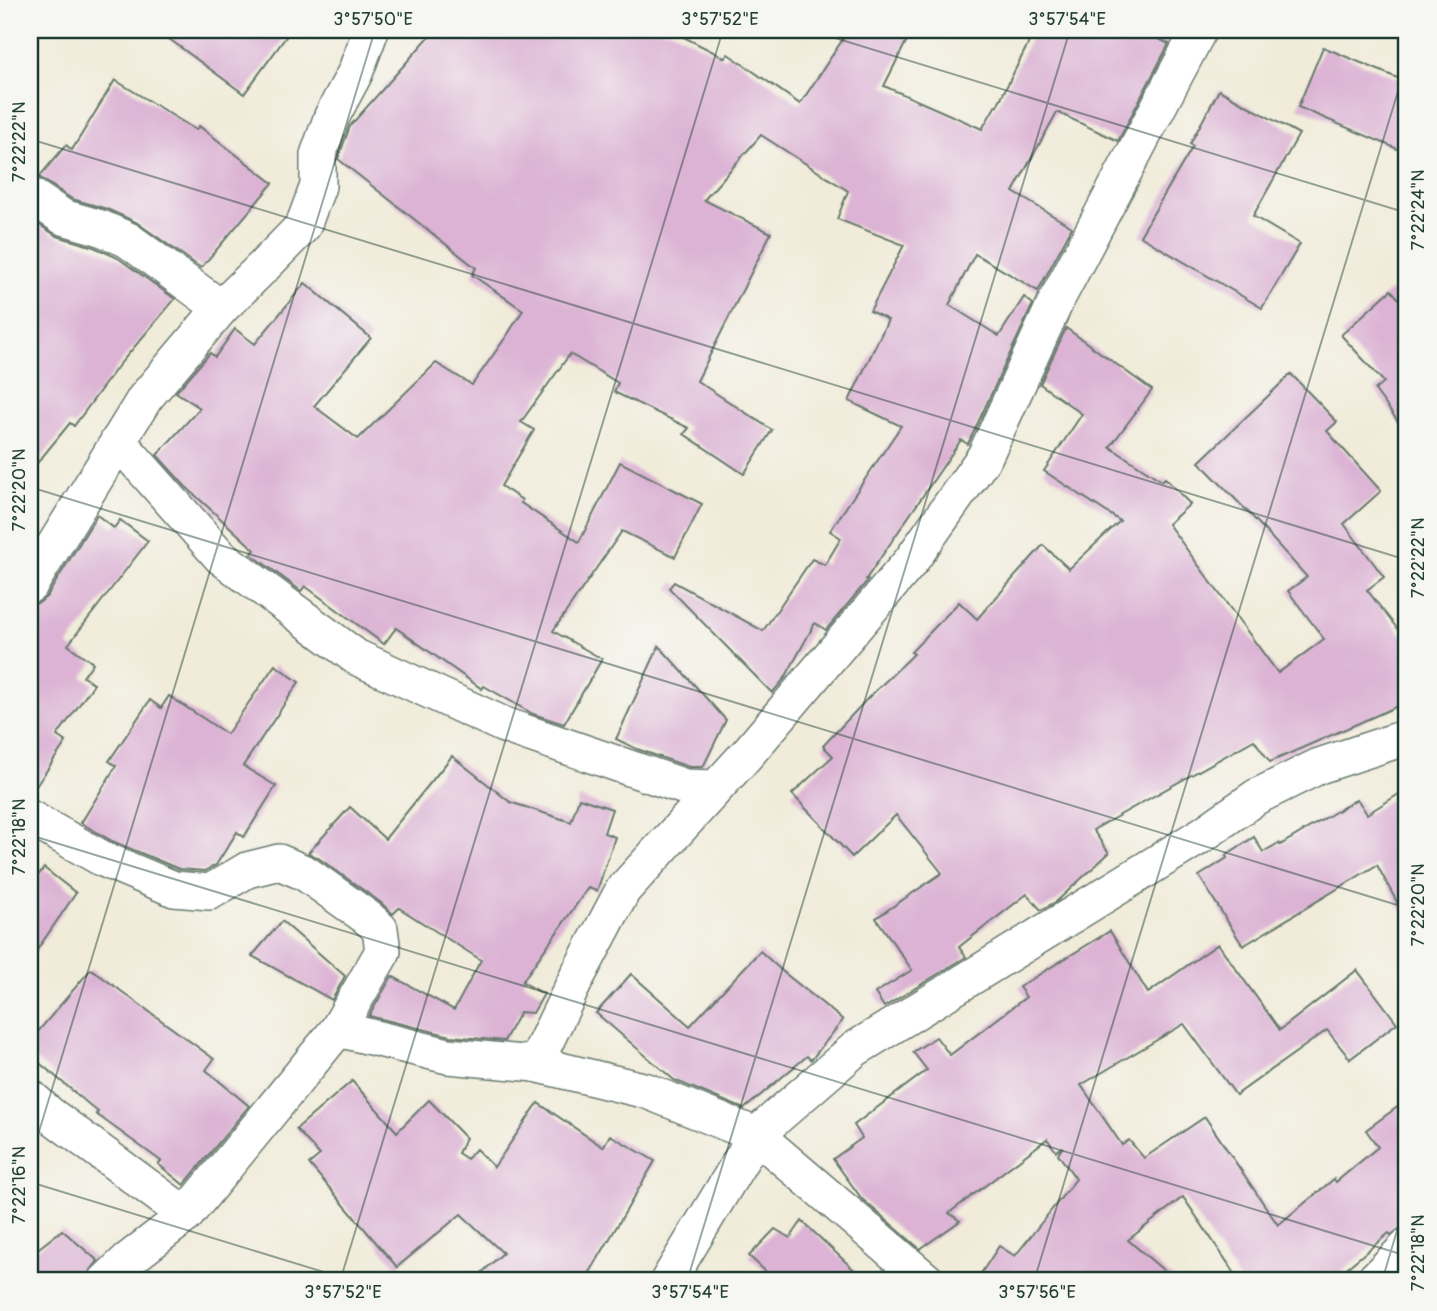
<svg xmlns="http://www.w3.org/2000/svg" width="1437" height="1311" viewBox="0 0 1437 1311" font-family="Pangolin,sans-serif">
	<rect width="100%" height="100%" fill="#f6f6f2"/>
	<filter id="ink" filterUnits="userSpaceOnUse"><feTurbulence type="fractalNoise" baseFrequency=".0143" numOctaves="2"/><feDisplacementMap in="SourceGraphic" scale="14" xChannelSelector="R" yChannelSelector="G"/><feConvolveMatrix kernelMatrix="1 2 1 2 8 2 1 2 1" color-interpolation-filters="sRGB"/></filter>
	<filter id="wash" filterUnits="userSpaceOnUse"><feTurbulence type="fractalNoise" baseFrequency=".00686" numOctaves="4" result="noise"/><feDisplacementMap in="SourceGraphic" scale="28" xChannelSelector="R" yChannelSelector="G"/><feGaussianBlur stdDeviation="1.57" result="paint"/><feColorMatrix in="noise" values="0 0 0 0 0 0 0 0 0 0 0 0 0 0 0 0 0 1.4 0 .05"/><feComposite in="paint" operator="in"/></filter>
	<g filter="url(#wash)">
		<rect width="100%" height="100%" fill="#f1ecda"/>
		<g id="blocks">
			<g fill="#dcb3d4">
				<path d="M 157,30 L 291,30 L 244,94 Z"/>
				<path d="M 435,30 L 670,30 L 725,58 L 728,54 L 800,104 L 849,30 L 912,30 L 884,86 L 982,129 L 996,105 L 997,106 L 1035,30 L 1141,30 L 1169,44 L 1118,141 L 1057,112 L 1013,192 L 1072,227 L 1038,291 L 975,254 L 949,305 L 999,336 L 1024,297 L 1033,304 L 968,444 L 961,440 L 866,579 L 868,580 L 826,630 L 815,623 L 785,678 L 772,693 L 669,588 L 674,582 L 763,631 L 812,559 L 825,565 L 841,538 L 830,531 L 901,426 L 849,401 L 888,320 L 870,311 L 904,245 L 837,219 L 848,191 L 761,135 L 704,200 L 771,233 L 697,381 L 772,430 L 744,474 L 684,434 L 689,428 L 614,392 L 618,383 L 570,354 L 521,422 L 534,430 L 501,486 L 522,500 L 521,503 L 579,542 L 620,462 L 702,504 L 675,557 L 622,531 L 553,631 L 602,659 L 564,724 L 533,714 L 484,686 L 482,689 L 396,628 L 384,644 L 305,586 L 301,591 L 251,554 L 255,550 L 185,486 L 157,455 L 200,408 L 176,392 L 210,353 L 215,357 L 235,329 L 255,344 L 305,283 L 371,338 L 314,406 L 358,439 L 436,363 L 472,385 L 508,334 L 523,310 L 472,275 L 476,268 L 338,159 L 350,126 Z"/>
				<path d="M 1323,47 L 1407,82 L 1407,153 L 1298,107 Z"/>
				<path d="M 115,80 L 196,130 L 199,126 L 273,183 L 201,268 L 136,222 L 107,209 L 72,199 L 39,177 L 66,145 L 72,150 Z"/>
				<path d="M 1219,90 L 1299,134 L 1253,216 L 1300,244 L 1262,308 L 1140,236 L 1193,146 L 1190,144 Z"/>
				<path d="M 30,219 L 57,236 L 94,247 L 118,258 L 175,299 L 119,365 L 74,426 L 70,423 L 30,472 Z"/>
				<path d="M 1391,290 L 1407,308 L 1407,434 L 1375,390 L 1384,382 L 1341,335 Z"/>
				<path d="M 1066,328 L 1152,390 L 1110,447 L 1162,481 L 1165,478 L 1190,504 L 1168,524 L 1278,673 L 1324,639 L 1288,591 L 1307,577 L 1250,514 L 1199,462 L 1291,374 L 1337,422 L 1327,431 L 1381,491 L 1344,524 L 1384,577 L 1367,590 L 1407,641 L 1407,702 L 1270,762 L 1254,740 L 1093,830 L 1109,853 L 1056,902 L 1041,910 L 1027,894 L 959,947 L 966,957 L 884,1007 L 875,993 L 912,970 L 876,918 L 942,873 L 896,815 L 852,857 L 792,794 L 833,756 L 823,746 L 868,698 L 914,654 L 911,652 L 959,602 L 977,619 L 1043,545 L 1069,569 L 1120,521 L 1044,471 L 1082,414 L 1040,384 Z"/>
				<path d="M 97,515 L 114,528 L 120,520 L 148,541 L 68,645 L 93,663 L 83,677 L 94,684 L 57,736 L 66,742 L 30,795 L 30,605 L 40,602 L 47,596 Z"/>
				<path d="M 659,646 L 726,720 L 703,767 L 689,767 L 637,749 L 616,739 Z"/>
				<path d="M 275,665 L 299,682 L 243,766 L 276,786 L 244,837 L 237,832 L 216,865 L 205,871 L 179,869 L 112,841 L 81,823 L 116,766 L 109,761 L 150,700 L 161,708 L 169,696 L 227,734 Z"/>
				<path d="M 452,756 L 510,802 L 571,822 L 579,798 L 612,809 L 604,833 L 615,837 L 597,891 L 588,888 L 522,982 L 544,994 L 533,1013 L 520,1012 L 504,1041 L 451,1036 L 369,1016 L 392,976 L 454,1010 L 481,960 L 399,908 L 393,914 L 380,902 L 317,857 L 308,853 L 350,807 L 385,839 Z"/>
				<path d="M 1407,789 L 1407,921 L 1377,865 L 1243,946 L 1199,876 L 1227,858 L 1226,855 L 1254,837 L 1263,852 L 1279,843 L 1280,845 L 1357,799 L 1367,814 Z"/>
				<path d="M 44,868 L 76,893 L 30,960 L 30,886 Z"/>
				<path d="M 282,921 L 345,976 L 332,1000 L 252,956 Z"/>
				<path d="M 1110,931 L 1148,993 L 1218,944 L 1280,1030 L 1357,970 L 1397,1023 L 1350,1059 L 1327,1030 L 1236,1095 L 1184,1024 L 1081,1085 L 1122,1145 L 1129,1140 L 1144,1158 L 1205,1117 L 1278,1225 L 1334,1179 L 1336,1182 L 1378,1147 L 1366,1130 L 1407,1100 L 1407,1227 L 1401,1228 L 1391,1235 L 1389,1233 L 1331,1281 L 1240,1281 L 1183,1197 L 1128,1240 L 1176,1281 L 976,1281 L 999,1246 L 1015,1256 L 1076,1179 L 1058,1154 L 1063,1147 L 1056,1151 L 1047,1139 L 949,1213 L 960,1221 L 920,1249 L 862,1199 L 833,1159 L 862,1138 L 854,1125 L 927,1070 L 913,1052 L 936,1037 L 950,1055 L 1026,997 L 1019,987 Z"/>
				<path d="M 760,951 L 782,971 L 843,1020 L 811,1060 L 807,1056 L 744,1109 L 674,1080 L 596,1013 L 631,974 L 690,1026 Z"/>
				<path d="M 91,969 L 214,1059 L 206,1070 L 249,1106 L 184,1185 L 158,1164 L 161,1161 L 96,1114 L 98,1112 L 30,1055 L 30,1041 Z"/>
				<path d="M 352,1081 L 397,1132 L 429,1100 L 466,1138 L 458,1153 L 467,1159 L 476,1149 L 494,1167 L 538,1103 L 603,1147 L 610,1135 L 655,1161 L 592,1269 L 584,1281 L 473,1281 L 503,1253 L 461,1214 L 397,1267 L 309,1164 L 320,1155 L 296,1129 Z"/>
				<path d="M 802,1221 L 866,1281 L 776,1281 L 749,1256 L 775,1229 L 790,1238 Z"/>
				<path d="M 62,1230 L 98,1261 L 87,1275 L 87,1280 L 85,1281 L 30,1281 L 30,1255 Z"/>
			</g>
		</g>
	</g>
	<g filter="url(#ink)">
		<use href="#blocks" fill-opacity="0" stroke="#687a6e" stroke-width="2"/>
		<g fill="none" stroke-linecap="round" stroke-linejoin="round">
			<g stroke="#687a6e" stroke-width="38">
				<g id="minor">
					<path d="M 30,195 L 63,217 L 101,228 L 128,240 L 221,308"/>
					<path d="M 118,441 L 221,557 L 356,657 L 504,725 L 685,787 L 714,788"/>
					<path d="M 30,585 L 145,398 L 221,308 L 265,265 L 303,226 L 318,186 L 318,155 L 332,116 L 355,73 L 371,30"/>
					<path d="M 30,818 L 103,859 L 174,889 L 210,892 L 247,870 L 279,862 L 305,873 L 368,918 L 380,929 L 383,951 L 338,1029 L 186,1215 L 128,1260 L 106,1281"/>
					<path d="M 338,1029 L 448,1056 L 535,1064 L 647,1091 L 756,1135 L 927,1281"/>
					<path d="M 535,1064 L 578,975 L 623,890 L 748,753 L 911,561 L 985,456 L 1056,301 L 1199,30"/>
					<path d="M 30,1097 L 49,1114 L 186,1215"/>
					<path d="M 668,1281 L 756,1135 L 855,1049 L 1202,835 L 1256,797 L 1319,766 L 1407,737"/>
					<path d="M 1373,1281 L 1407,1247"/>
				</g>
			</g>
			<use href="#minor" stroke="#fff" stroke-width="35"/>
		</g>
	</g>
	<path fill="none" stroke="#1f3d34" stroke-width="2" stroke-opacity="0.45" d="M 809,30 L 1407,213M 30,139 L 1407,560M 30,487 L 1407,908M 30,835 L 1407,1256M 30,1161 L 375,30M 30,1182 L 353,1281M 340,1281 L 723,30M 687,1281 L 1070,30M 1034,1281 L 1407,62M 1382,1281 L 1407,1197"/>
	<rect width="1437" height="1311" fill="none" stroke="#f6f6f2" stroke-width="77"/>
	<rect x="38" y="38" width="1360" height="1234" fill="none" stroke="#1f3d34" stroke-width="2.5"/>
	<g font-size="18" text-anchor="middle" fill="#1f3d34">
		<text x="373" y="25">3°57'50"E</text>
		<text x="720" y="25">3°57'52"E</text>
		<text x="1067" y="25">3°57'54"E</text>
		<text transform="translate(19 142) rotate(-90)" y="6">7°22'22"N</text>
		<text transform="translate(1418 210) rotate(-90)" y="6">7°22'24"N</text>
		<text transform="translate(19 490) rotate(-90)" y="6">7°22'20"N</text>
		<text transform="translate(1418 558) rotate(-90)" y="6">7°22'22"N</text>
		<text transform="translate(19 837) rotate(-90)" y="6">7°22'18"N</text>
		<text transform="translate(1418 905) rotate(-90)" y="6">7°22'20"N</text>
		<text transform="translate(19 1185) rotate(-90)" y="6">7°22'16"N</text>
		<text transform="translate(1418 1253) rotate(-90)" y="6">7°22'18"N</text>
		<text x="343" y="1298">3°57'52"E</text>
		<text x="690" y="1298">3°57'54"E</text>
		<text x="1037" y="1298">3°57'56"E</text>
	</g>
</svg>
